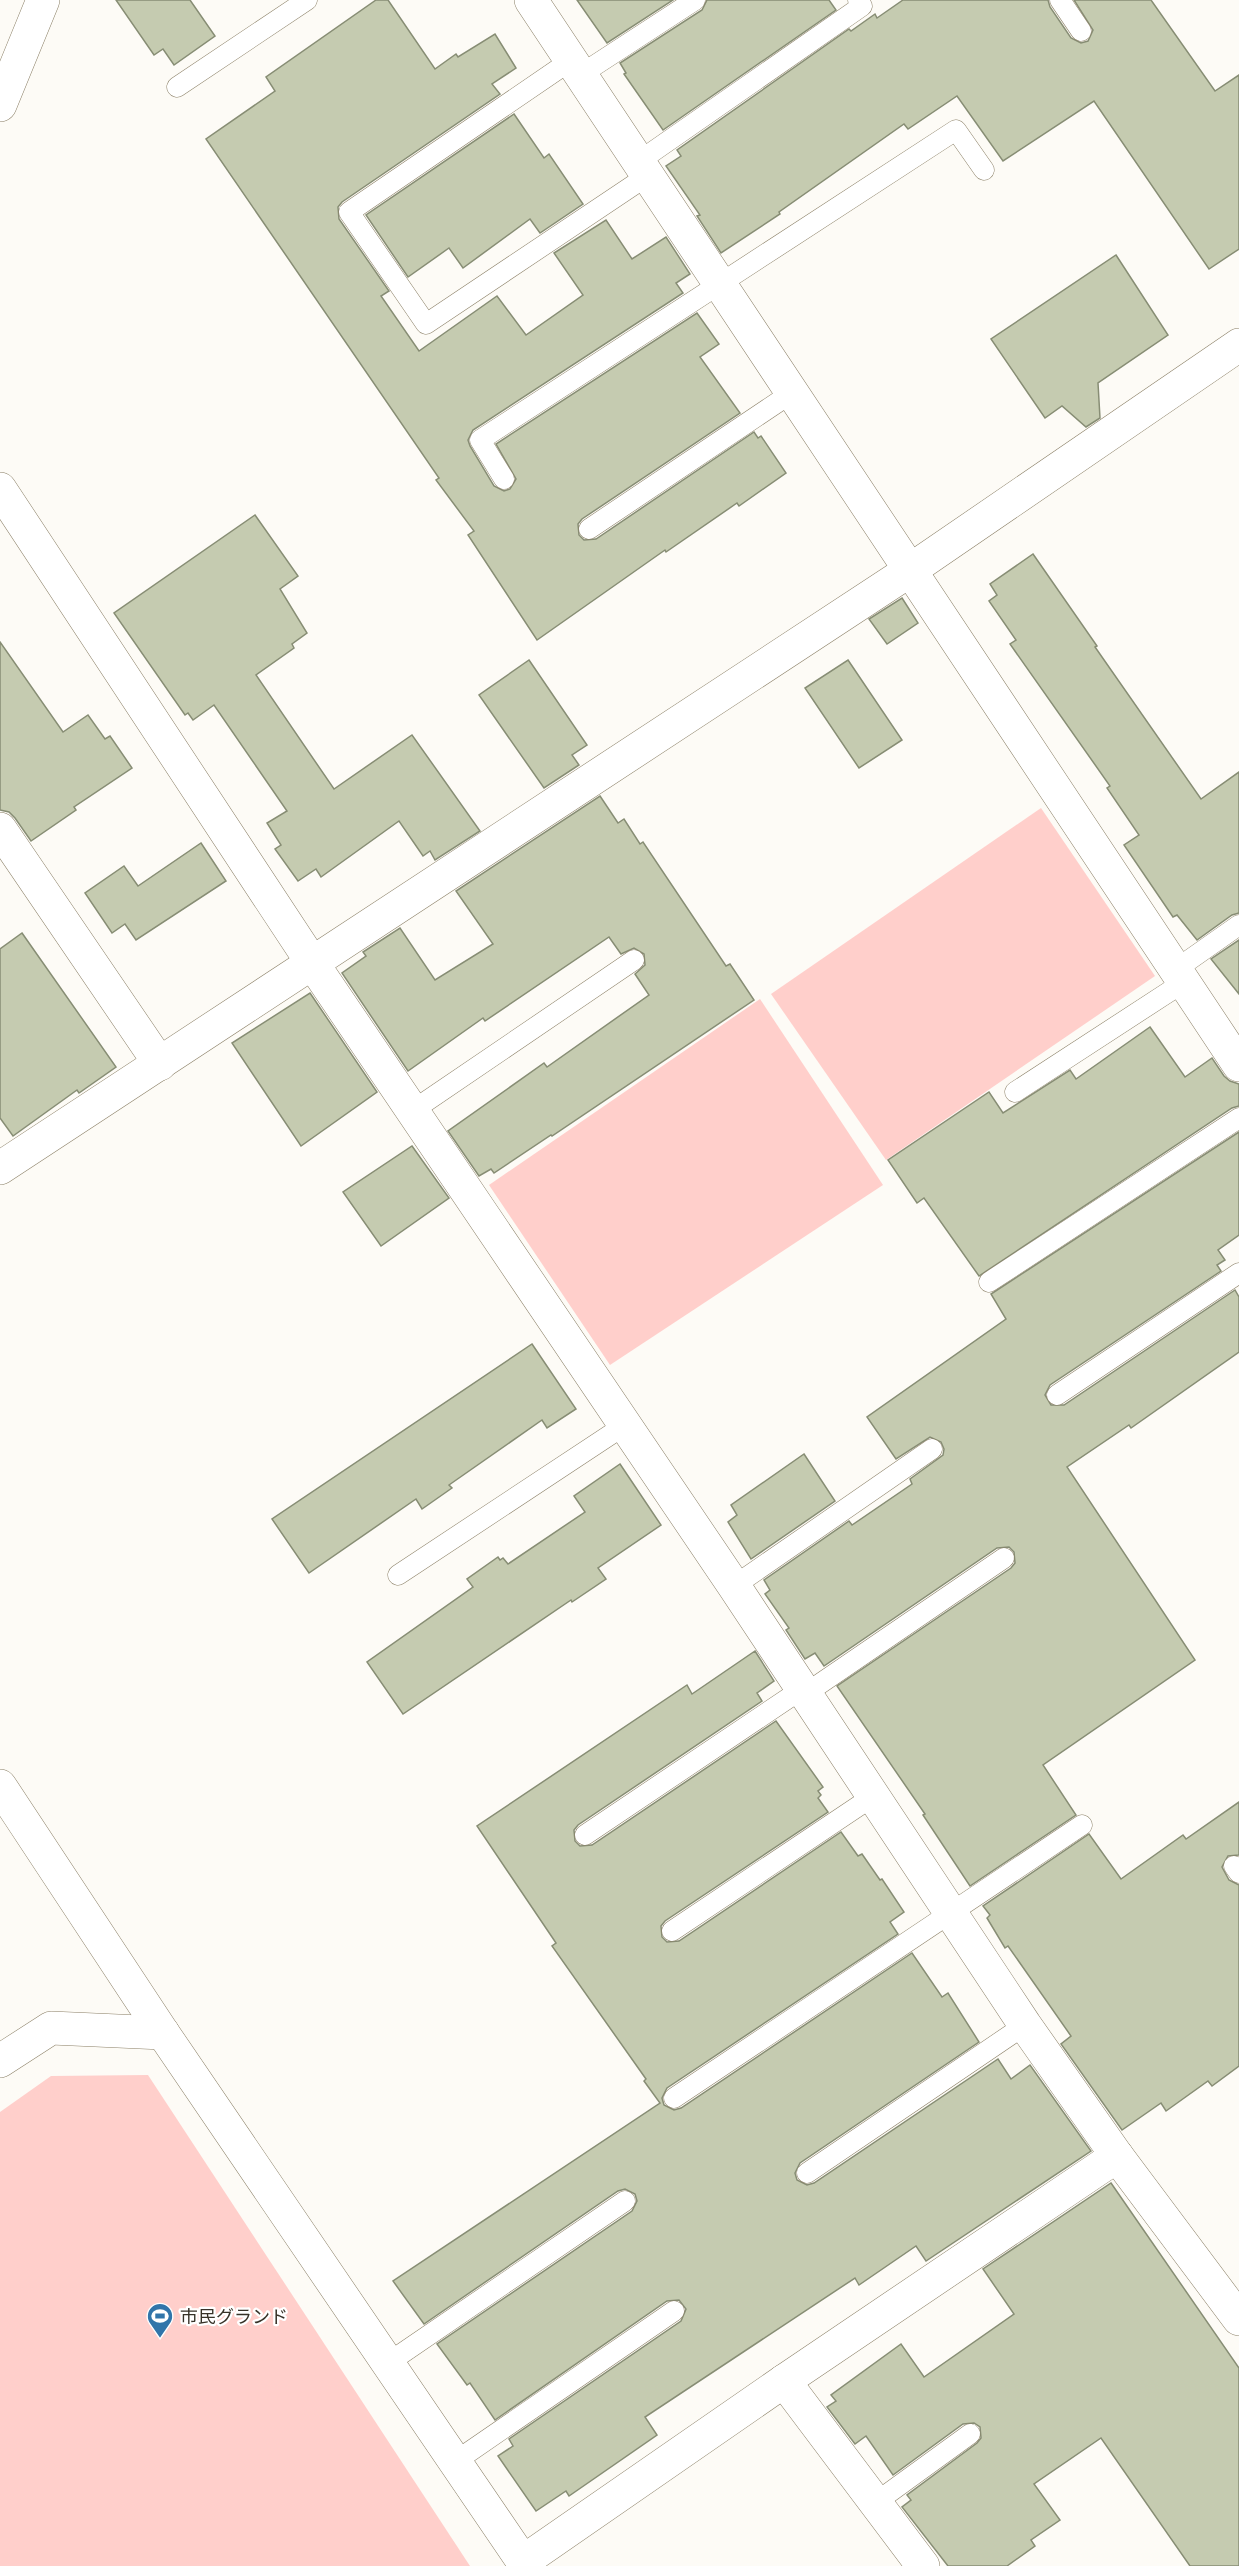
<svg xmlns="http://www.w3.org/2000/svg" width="1239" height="2566" viewBox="0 0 1239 2566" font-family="Merriweather,'Noto Sans JP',serif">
	<rect width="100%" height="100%" fill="#fdfbf6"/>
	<g fill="#ffcfcb">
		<path d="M 1041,808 L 1155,976 L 886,1160 L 771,994 Z"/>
		<path d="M 760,999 L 883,1185 L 610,1365 L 489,1185 Z"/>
		<path d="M 148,2075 L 470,2566 L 0,2566 L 0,2112 L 51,2076 Z"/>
	</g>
	<g fill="#c5cbb0" stroke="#878d74" stroke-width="1.5">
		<path d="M 116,0 L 190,0 L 215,36 L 174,65 L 163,49 L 154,55 Z"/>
		<path d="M 376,0 L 388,0 L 435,69 L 456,54 L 458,57 L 495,34 L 516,68 L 492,84 L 500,94 L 342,202 L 338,207 L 339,219 L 389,291 L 381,296 L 419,351 L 497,296 L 526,335 L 583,295 L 554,253 L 606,220 L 632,259 L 666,237 L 690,274 L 676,283 L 683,293 L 473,430 L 468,440 L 470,446 L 494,486 L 504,491 L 510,489 L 516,479 L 496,444 L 697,313 L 719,344 L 700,357 L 740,413 L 582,519 L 578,524 L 579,535 L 584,540 L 596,539 L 754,432 L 758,438 L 761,436 L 786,473 L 739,506 L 737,503 L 666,552 L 665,550 L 537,640 L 468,535 L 474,531 L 436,480 L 439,478 L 206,139 L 275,91 L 266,77 Z"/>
		<path d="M 577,0 L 673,0 L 607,43 Z"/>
		<path d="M 707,0 L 829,0 L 836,10 L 663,130 L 624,74 L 626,73 L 620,63 L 702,10 Z"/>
		<path d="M 903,0 L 1048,0 L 1050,7 L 1071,38 L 1081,43 L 1088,41 L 1093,30 L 1074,0 L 1151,0 L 1215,91 L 1239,75 L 1239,249 L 1209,269 L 1094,101 L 1003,161 L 957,96 L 908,129 L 904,124 L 779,212 L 780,214 L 721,253 L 697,216 L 700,215 L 666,166 L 681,156 L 677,150 L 849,29 L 851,31 L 875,14 L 877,18 Z"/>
		<path d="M 514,114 L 544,158 L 549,154 L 583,204 L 540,233 L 530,219 L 463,268 L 449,248 L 408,277 L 366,215 Z"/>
		<path d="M 1116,255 L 1168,335 L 1098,383 L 1100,418 L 1086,427 L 1062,406 L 1045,418 L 991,339 Z"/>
		<path d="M 255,515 L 298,576 L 280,589 L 307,633 L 292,644 L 294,648 L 256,675 L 334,789 L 412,735 L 480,831 L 435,860 L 430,851 L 423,856 L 399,821 L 321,877 L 316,869 L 298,881 L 275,849 L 281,845 L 267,823 L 287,811 L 214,705 L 193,720 L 188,713 L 185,715 L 114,613 Z"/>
		<path d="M 1033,554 L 1097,646 L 1095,647 L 1201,799 L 1239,772 L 1239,913 L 1232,915 L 1197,940 L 1177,915 L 1173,917 L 1124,845 L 1139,835 L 1107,788 L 1110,786 L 1010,644 L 1016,640 L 989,601 L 997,595 L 990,584 Z"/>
		<path d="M 902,598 L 918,623 L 887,644 L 869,619 Z"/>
		<path d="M 0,642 L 63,732 L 88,715 L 105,739 L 110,736 L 132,768 L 74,807 L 76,810 L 31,841 L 15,818 L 9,812 L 0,810 Z"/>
		<path d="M 529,660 L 587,745 L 572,755 L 579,765 L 544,788 L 479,695 Z"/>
		<path d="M 848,660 L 902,740 L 859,768 L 805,688 Z"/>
		<path d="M 600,796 L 618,823 L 624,819 L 640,844 L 643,842 L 726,966 L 730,964 L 754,1000 L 552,1136 L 551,1135 L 494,1173 L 491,1169 L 479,1176 L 448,1131 L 544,1063 L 547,1067 L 649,995 L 635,974 L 645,965 L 644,954 L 634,948 L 621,954 L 609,937 L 485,1021 L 483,1018 L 408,1071 L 342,973 L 366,956 L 363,952 L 400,928 L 435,980 L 493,944 L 456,891 Z"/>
		<path d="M 201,843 L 226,881 L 136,940 L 125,924 L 112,933 L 85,893 L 124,866 L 138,886 Z"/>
		<path d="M 22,933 L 116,1067 L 79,1093 L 77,1090 L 13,1136 L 0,1118 L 0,949 Z"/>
		<path d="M 1239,940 L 1239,994 L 1211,959 Z"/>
		<path d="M 310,993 L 377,1092 L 301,1146 L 232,1043 Z"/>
		<path d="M 1150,1027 L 1185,1077 L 1212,1058 L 1224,1076 L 1230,1081 L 1239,1084 L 1239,1106 L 1232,1108 L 979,1276 L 924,1198 L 917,1203 L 888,1160 L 989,1092 L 1003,1113 L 1070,1070 L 1076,1079 Z"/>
		<path d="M 1239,1132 L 1239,1235 L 1218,1250 L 1225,1260 L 1217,1265 L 1221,1271 L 1050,1385 L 1045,1395 L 1051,1405 L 1064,1405 L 1235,1290 L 1239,1297 L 1239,1352 L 1131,1428 L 1129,1425 L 1067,1467 L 1195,1660 L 1043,1765 L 1076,1815 L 970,1886 L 923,1815 L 925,1814 L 837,1686 L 1011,1568 L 1015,1563 L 1014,1552 L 1009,1547 L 997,1548 L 824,1666 L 815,1653 L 805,1659 L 786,1630 L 789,1628 L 765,1594 L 770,1590 L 764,1580 L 849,1521 L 852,1525 L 912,1484 L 910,1479 L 943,1455 L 944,1449 L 941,1442 L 930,1437 L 896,1459 L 867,1417 L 1006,1319 L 991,1294 Z"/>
		<path d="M 412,1146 L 449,1198 L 381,1246 L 343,1192 Z"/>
		<path d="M 532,1344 L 576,1409 L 547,1428 L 542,1420 L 449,1485 L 452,1488 L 422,1509 L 416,1499 L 309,1573 L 272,1519 Z"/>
		<path d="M 804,1454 L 835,1501 L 751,1559 L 728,1522 L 737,1515 L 731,1505 Z"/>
		<path d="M 620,1464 L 661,1525 L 598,1568 L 606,1579 L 572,1602 L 571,1600 L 403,1714 L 367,1662 L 473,1587 L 467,1579 L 498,1557 L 500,1560 L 503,1558 L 508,1564 L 585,1512 L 574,1496 Z"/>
		<path d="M 755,1651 L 774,1681 L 757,1693 L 762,1701 L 578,1825 L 574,1830 L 575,1841 L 580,1846 L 592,1845 L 776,1721 L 823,1787 L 818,1791 L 821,1795 L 818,1798 L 828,1812 L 665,1921 L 661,1926 L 662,1937 L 667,1942 L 679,1941 L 841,1832 L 858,1856 L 862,1854 L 880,1880 L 882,1879 L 904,1912 L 890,1922 L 898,1934 L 667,2088 L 662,2098 L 664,2105 L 674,2110 L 681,2108 L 912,1953 L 942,1997 L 948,1993 L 979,2042 L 800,2163 L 795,2173 L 797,2180 L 807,2185 L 814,2183 L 998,2059 L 1011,2079 L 1030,2065 L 1091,2151 L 926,2261 L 916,2246 L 859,2285 L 855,2278 L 645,2417 L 657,2435 L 569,2496 L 566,2491 L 536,2511 L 498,2456 L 513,2446 L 509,2439 L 681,2321 L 686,2309 L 679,2300 L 667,2301 L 495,2420 L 470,2383 L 467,2385 L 437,2344 L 632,2211 L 637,2201 L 635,2194 L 625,2189 L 618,2191 L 424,2324 L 393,2281 L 660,2103 L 644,2081 L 646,2079 L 552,1946 L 556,1943 L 554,1940 L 477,1826 L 687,1685 L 692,1694 Z"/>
		<path d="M 1239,1802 L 1239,1855 L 1228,1856 L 1222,1867 L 1229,1880 L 1239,1885 L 1239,2066 L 1212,2086 L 1208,2081 L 1166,2111 L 1161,2103 L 1122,2130 L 1061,2044 L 1071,2036 L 1008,1946 L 1005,1948 L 987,1918 L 990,1915 L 983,1906 L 1089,1834 L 1121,1879 L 1183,1835 L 1186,1839 Z"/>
		<path d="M 1111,2183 L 1239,2368 L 1239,2566 L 1190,2566 L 1101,2438 L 1034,2484 L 1060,2520 L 1031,2540 L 1035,2546 L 1007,2566 L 948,2566 L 902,2507 L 911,2500 L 907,2495 L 977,2443 L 981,2438 L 980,2427 L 974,2423 L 963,2424 L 893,2475 L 866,2436 L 855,2444 L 827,2407 L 836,2401 L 831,2395 L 901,2344 L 924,2377 L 1014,2314 L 983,2269 Z"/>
	</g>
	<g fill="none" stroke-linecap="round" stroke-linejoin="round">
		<g stroke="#8c8168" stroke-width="21">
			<g id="service">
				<path d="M 1060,0 L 1081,31"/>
				<path d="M 570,61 L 349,212 L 426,324 L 647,176"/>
				<path d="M 580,75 L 695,0"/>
				<path d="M 177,87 L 307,0"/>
				<path d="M 638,162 L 862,6 L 858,0"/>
				<path d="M 504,479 L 480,440 L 956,130 L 984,170"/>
				<path d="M 589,529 L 793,392"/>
				<path d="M 1175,970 L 1239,925"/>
				<path d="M 1015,1092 L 1184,982"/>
				<path d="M 412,1111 L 634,960"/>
				<path d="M 989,1282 L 1239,1118"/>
				<path d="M 1057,1395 L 1239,1273"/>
				<path d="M 398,1575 L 625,1425"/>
				<path d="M 734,1586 L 932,1449"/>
				<path d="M 805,1694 L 1004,1558"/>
				<path d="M 585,1835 L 802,1689"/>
				<path d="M 1234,1866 L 1239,1873"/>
				<path d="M 672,1931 L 872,1797"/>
				<path d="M 674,2098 L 1082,1825"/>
				<path d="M 807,2173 L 1025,2025"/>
				<path d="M 388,2363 L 625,2201"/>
				<path d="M 456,2461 L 674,2311"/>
				<path d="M 875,2503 L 970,2434"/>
			</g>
		</g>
		<g stroke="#8c8168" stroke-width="34">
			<g id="minor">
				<path d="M 531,0 L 1239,1065"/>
				<path d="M 0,489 L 313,964 L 734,1586 L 1025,2025 L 1117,2156 L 1239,2319"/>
				<path d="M 0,829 L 160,1064"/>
				<path d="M 0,1168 L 909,571 L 1239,345"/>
				<path d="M 0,1786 L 163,2033 L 526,2566"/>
				<path d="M 0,2061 L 51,2028 L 163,2033"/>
				<path d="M 784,2381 L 923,2566"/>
				<path d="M 524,2561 L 784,2381 L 1117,2156"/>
			</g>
		</g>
		<g stroke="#8c8168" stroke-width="34">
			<path id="trunk" d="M 0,105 L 43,0"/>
		</g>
		<use href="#service" stroke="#fff" stroke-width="20"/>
		<use href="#minor" stroke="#fff" stroke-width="33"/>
		<use href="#trunk" stroke="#fff" stroke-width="33"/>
	</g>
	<defs>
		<g id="stadium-pin" transform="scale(1.35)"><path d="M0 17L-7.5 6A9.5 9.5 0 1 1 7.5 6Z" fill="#3175aa" stroke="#fff"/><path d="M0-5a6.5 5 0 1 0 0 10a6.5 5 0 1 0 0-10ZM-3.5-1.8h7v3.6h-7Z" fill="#fff"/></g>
	</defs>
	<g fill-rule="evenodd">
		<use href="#stadium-pin" x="160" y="2316"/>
	</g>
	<g text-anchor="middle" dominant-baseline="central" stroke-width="4.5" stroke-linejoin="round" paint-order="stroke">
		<g font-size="18" fill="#373228" stroke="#fff" text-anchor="start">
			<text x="180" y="2316">市民グランド</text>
		</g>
	</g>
</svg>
